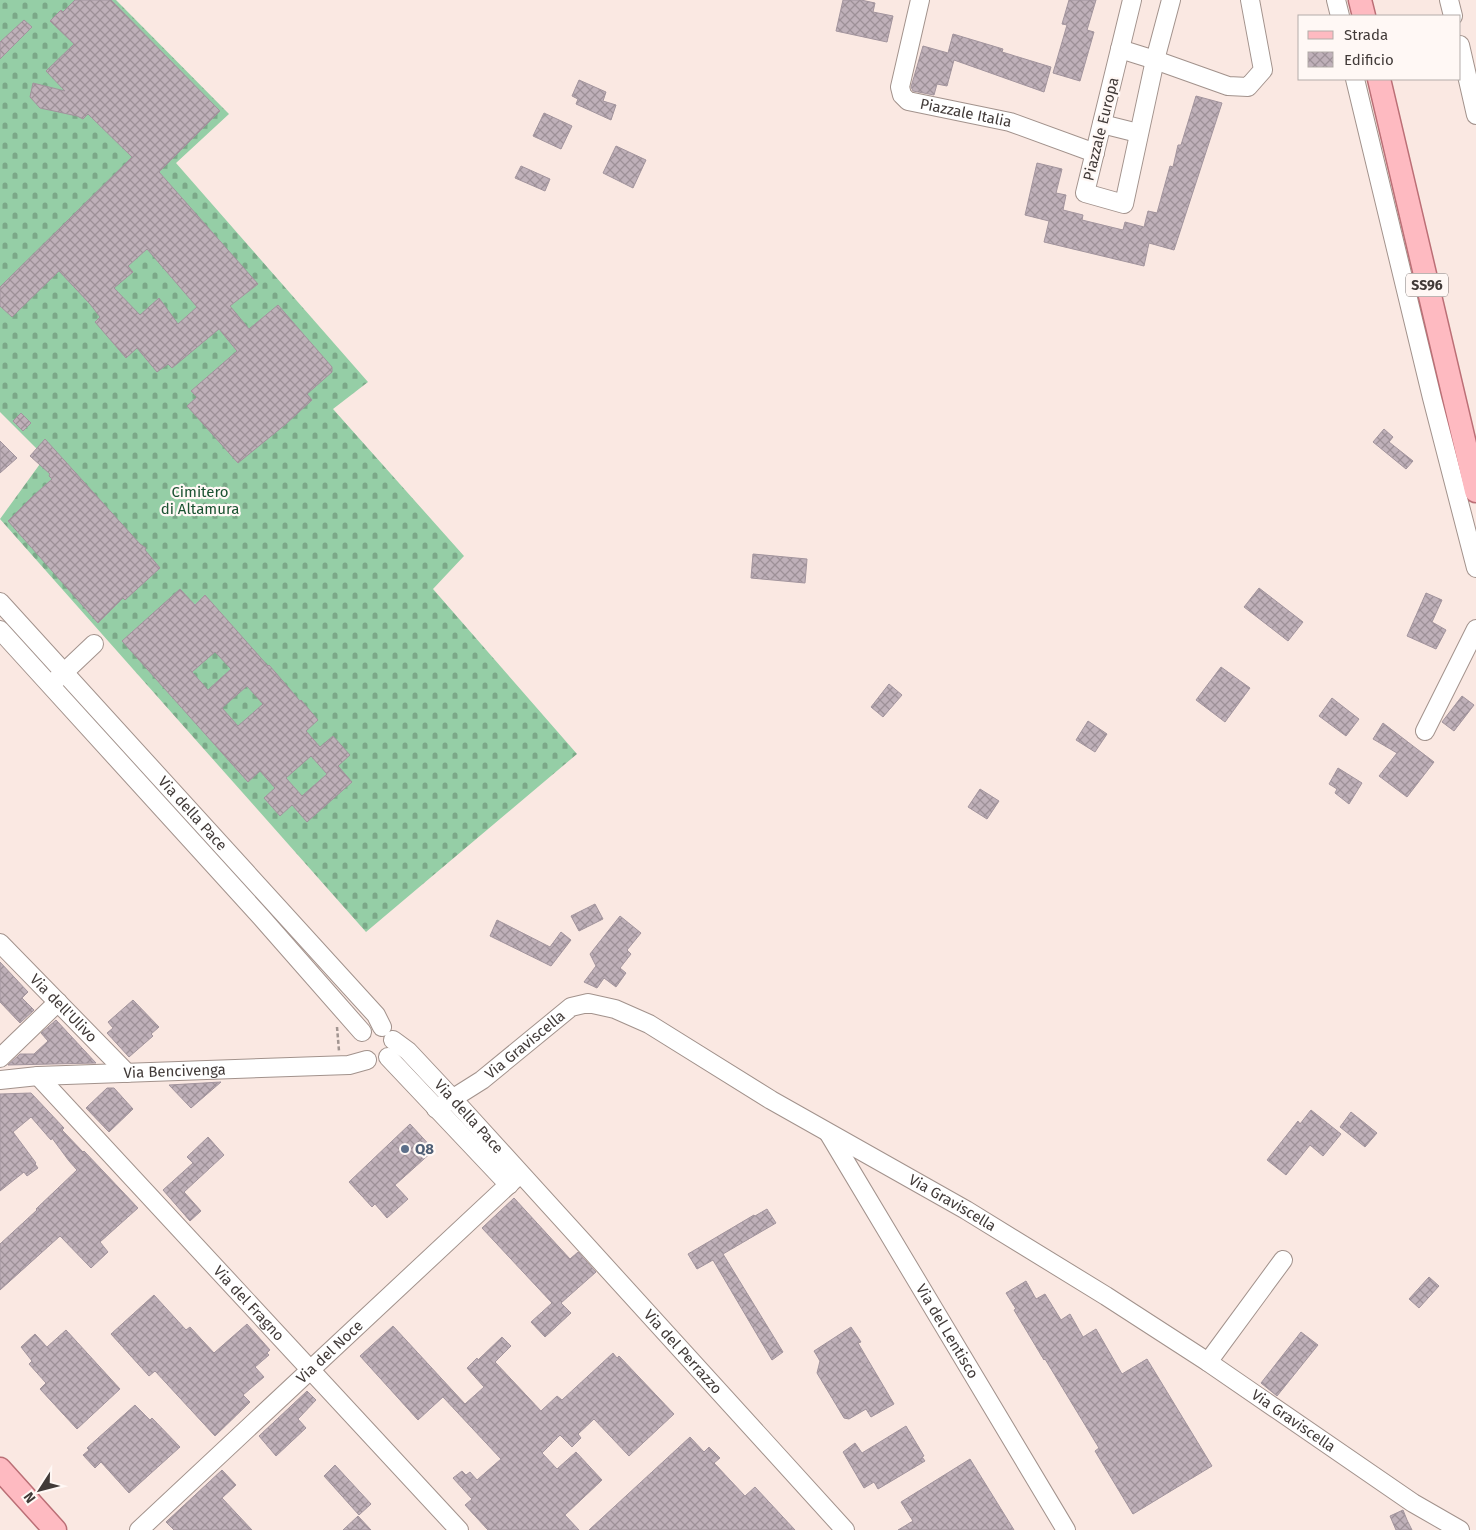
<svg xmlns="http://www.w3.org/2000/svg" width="1476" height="1530" viewBox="0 0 1476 1530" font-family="'Fira Sans',sans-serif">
	<defs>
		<pattern id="cemetery-stones" width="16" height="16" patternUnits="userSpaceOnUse" patternTransform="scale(1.25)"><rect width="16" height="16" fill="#95cea6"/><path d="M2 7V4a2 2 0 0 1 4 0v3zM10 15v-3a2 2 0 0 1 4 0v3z" fill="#7ba888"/></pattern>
		<pattern id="building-cross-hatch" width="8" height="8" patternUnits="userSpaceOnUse" patternTransform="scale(1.25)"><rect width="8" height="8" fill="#bfb0b9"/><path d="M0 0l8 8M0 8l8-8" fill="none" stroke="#9d9097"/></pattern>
	</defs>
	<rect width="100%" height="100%" fill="#fae8e2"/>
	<path fill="url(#cemetery-stones)" d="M 0,0 L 116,0 L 229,114 L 176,163 L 368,382 L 333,409 L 464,556 L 433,589 L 577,754 L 366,932 L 0,519 L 45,457 L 0,412 Z"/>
	<g fill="url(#building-cross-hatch)" stroke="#a2949d" fill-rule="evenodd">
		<path d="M 75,0 L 111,0 L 220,111 L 159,172 L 258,284 L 230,306 L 249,329 L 278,305 L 332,367 L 332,372 L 307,394 L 312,400 L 286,424 L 238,463 L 187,406 L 197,397 L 191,391 L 237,351 L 219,329 L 172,368 L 168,364 L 157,372 L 137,348 L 126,358 L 95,322 L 100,317 L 90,304 L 59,271 L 12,317 L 0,306 L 0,287 L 132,157 L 88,114 L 83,119 L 77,116 L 40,108 L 30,97 L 33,83 L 65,91 L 46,71 L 74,44 L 50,21 L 61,10 L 63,12 ZM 147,249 L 197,307 L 178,324 L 159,298 L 140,315 L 114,288 L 133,272 L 128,266 Z"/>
		<path d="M 843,0 L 861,0 L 875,3 L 873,12 L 893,16 L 887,42 L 836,31 Z"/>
		<path d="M 1069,0 L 1096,0 L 1087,30 L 1094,32 L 1080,81 L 1053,73 L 1067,25 L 1062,24 Z"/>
		<path d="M 24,20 L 32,27 L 0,59 L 0,42 Z"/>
		<path d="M 953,34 L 1003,49 L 1002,52 L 1051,67 L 1044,92 L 954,60 L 947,86 L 937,84 L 934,95 L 913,91 L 911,87 L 923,46 L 948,53 Z"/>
		<path d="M 579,80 L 606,92 L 603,101 L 616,105 L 611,120 L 576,104 L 578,99 L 572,96 Z"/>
		<path d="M 1196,96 L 1222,103 L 1174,250 L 1149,243 L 1144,266 L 1044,242 L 1049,221 L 1025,215 L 1037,163 L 1062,169 L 1056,193 L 1066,195 L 1063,210 L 1083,215 L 1082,220 L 1123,230 L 1125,222 L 1144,227 L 1148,211 L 1157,213 L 1170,166 L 1173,167 L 1178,145 L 1181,145 Z"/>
		<path d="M 544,113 L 572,126 L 561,149 L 533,136 Z"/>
		<path d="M 616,146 L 646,160 L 633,188 L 603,173 Z"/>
		<path d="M 521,166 L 550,179 L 545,191 L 515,178 Z"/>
		<path d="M 21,413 L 31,423 L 23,431 L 13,421 Z"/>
		<path d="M 1384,429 L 1393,437 L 1389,442 L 1413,461 L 1406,469 L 1373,442 Z"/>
		<path d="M 45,439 L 140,544 L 146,548 L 145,550 L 160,568 L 125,600 L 123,598 L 98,623 L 8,521 L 32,497 L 52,479 L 49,476 L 50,474 L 30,456 Z"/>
		<path d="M 0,441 L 17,458 L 0,473 Z"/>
		<path d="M 753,554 L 807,559 L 805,583 L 751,578 Z"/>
		<path d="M 1259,588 L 1303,622 L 1288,641 L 1244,607 Z"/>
		<path d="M 180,589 L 195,605 L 205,595 L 268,666 L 269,665 L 300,701 L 301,700 L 318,720 L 306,731 L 320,747 L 333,736 L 350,755 L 338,766 L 352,782 L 307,822 L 292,805 L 280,816 L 264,798 L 275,788 L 260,771 L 248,782 L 122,641 ZM 215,652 L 231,669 L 208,690 L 192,672 ZM 247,686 L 263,704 L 238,726 L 222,708 ZM 311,756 L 327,774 L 302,796 L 286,778 Z"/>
		<path d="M 1426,593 L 1442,600 L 1432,622 L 1446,630 L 1436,649 L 1407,636 Z"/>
		<path d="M 1221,667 L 1250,688 L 1225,722 L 1196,700 Z"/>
		<path d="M 889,684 L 902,695 L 883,717 L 871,707 Z"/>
		<path d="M 1462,696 L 1474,705 L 1454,731 L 1442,722 Z"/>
		<path d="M 1332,698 L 1359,719 L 1346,736 L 1319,716 Z"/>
		<path d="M 1088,721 L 1107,734 L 1095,752 L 1076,740 Z"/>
		<path d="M 1383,723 L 1434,762 L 1407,797 L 1379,776 L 1397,753 L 1373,739 Z"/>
		<path d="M 1338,768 L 1362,783 L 1349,804 L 1335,793 L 1337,789 L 1329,784 Z"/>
		<path d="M 980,789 L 999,801 L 987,819 L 968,807 Z"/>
		<path d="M 595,904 L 603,919 L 579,931 L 571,916 Z"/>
		<path d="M 620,916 L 641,933 L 627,950 L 631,954 L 620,968 L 626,973 L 616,987 L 604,978 L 597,988 L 584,982 L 596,966 L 590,954 Z"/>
		<path d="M 497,920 L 550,947 L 561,932 L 571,940 L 551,966 L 490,936 Z"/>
		<path d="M 0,962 L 28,992 L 22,998 L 34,1010 L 20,1023 L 0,1002 Z"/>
		<path d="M 133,1000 L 159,1027 L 151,1034 L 153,1036 L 129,1057 L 107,1033 L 113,1028 L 108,1022 Z"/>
		<path d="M 56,1020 L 96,1063 L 8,1065 L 20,1054 L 34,1054 L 48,1041 L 41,1033 Z"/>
		<path d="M 221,1082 L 191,1108 L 169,1085 Z"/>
		<path d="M 107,1088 L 114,1088 L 133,1109 L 109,1132 L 86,1108 Z"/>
		<path d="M 31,1093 L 64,1128 L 62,1130 L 83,1152 L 84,1151 L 138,1208 L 100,1242 L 108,1252 L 91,1268 L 60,1236 L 0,1290 L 0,1244 L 37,1210 L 36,1209 L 77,1170 L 69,1161 L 52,1138 L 51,1140 L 31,1117 L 13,1132 L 36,1163 L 35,1164 L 38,1168 L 27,1176 L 24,1172 L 0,1191 L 0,1094 Z"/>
		<path d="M 1311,1110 L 1341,1134 L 1323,1156 L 1310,1145 L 1286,1175 L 1267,1160 L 1298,1121 L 1300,1124 Z"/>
		<path d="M 1351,1112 L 1377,1133 L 1365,1147 L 1340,1127 Z"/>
		<path d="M 410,1124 L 434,1150 L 395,1185 L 408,1199 L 387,1218 L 375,1204 L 372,1207 L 349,1182 Z"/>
		<path d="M 208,1137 L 224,1155 L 184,1192 L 201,1211 L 190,1221 L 163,1190 L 193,1163 L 187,1157 Z"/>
		<path d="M 514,1198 L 570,1259 L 578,1252 L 596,1272 L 561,1303 L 571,1313 L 545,1337 L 531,1322 L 552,1303 L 482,1228 Z"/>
		<path d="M 767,1209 L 776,1223 L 723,1254 L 783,1352 L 772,1360 L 713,1260 L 697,1269 L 688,1254 L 754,1215 L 755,1216 Z"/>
		<path d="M 1429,1277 L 1439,1286 L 1419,1308 L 1409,1299 Z"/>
		<path d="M 1026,1281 L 1036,1299 L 1045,1294 L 1061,1320 L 1070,1314 L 1083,1337 L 1096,1329 L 1122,1374 L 1147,1359 L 1212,1466 L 1133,1514 L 1095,1451 L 1099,1448 L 1045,1359 L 1044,1360 L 1014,1310 L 1016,1309 L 1006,1293 Z"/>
		<path d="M 154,1295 L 186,1330 L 190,1327 L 214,1353 L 247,1324 L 270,1350 L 267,1353 L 269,1355 L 255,1367 L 264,1377 L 243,1395 L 250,1402 L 215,1436 L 155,1371 L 149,1376 L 111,1334 Z"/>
		<path d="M 393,1326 L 465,1404 L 484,1387 L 467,1368 L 477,1358 L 478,1360 L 502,1337 L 511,1346 L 495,1362 L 541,1411 L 557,1396 L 562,1400 L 613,1353 L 617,1358 L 619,1356 L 674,1414 L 629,1456 L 594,1419 L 578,1434 L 581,1438 L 572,1447 L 560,1435 L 542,1453 L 557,1469 L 576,1452 L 602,1480 L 565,1515 L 579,1530 L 488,1530 L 465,1505 L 472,1499 L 453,1478 L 462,1471 L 466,1475 L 470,1472 L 477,1480 L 501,1459 L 443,1397 L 418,1420 L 360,1356 Z"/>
		<path d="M 851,1327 L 861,1342 L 858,1343 L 894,1404 L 871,1417 L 866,1409 L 849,1419 L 844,1418 L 817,1373 L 820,1361 L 814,1351 Z"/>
		<path d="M 66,1330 L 120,1389 L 77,1429 L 40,1389 L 46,1383 L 29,1364 L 32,1361 L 21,1347 L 35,1334 L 47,1347 Z"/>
		<path d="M 1301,1332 L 1318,1345 L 1277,1396 L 1261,1383 Z"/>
		<path d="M 307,1391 L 316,1400 L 298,1419 L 306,1428 L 276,1456 L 259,1436 Z"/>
		<path d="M 135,1405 L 150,1420 L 152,1418 L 180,1447 L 129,1493 L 101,1462 L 95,1468 L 83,1455 L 89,1450 L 87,1448 Z"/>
		<path d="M 906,1426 L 924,1456 L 922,1457 L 925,1461 L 878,1489 L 874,1482 L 864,1488 L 843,1452 L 855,1443 L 862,1453 Z"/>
		<path d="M 690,1437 L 704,1452 L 709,1447 L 720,1458 L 714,1463 L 745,1496 L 755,1487 L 795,1530 L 589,1530 Z"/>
		<path d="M 970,1459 L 1014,1530 L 898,1530 L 913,1521 L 901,1502 Z"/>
		<path d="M 335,1465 L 371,1504 L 359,1515 L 324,1476 Z"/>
		<path d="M 222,1470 L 236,1485 L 222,1498 L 252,1530 L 174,1530 L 166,1522 Z"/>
		<path d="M 1403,1510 L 1407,1520 L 1412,1530 L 1396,1530 L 1390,1516 Z"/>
		<path d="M 358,1516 L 371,1530 L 343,1530 Z"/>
	</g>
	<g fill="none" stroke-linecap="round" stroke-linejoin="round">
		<g stroke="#a2928c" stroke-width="20">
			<g id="minor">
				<path id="s1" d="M 920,0 L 900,87 L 902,95 L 908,101 L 1010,122 L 1095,153"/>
				<path d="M 1132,0 L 1085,193 L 1124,204 L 1155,60 L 1171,0"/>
				<path d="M 1336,0 L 1340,16"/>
				<path d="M 1449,0 L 1453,16"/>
				<path d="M 1460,45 L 1476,115"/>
				<path d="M 1120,49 L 1155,60 L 1228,86 L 1248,87 L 1263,70 L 1250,0"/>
				<path d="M 1355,79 L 1432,398 L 1476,568"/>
				<path d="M 1102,124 L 1138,133"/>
				<path id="s2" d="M 0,602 L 376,1015 L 382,1027"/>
				<path d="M 0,630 L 261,917 L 362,1032"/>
				<path d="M 56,680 L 94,644"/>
				<path d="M 1425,731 L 1476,629"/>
				<path id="s3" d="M 0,943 L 127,1073"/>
				<path id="s4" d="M 393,1040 L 408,1051 L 453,1099 L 845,1530"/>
				<path d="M 388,1057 L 509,1185"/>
				<path d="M 0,1058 L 58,1002"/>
				<path id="s5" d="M 38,1076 L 459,1530"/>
				<path id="s6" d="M 0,1080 L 38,1076 L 349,1065 L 367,1060"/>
				<path id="s7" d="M 436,1109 L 482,1080 L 571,1007 L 588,1003 L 615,1009 L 649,1024 L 771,1100 L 966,1210 L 1106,1296 L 1208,1362 L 1413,1503 L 1460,1530"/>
				<path id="s8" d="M 829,1134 L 1066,1530"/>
				<path d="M 1208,1362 L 1283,1260"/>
				<path id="s9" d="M 139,1530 L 520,1174"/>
			</g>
		</g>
		<g stroke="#bb6f76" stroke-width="25">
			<g id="major">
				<path d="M 1360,0 L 1364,16"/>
				<path d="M 1379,79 L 1476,491"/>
				<path d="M 0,1469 L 55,1530"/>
			</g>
		</g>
		<path stroke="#a29591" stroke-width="2.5" stroke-dasharray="4 2.5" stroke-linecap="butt" d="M 337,1027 L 339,1051"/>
		<use href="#minor" stroke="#fff" stroke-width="18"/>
		<use href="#major" stroke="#febac1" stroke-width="22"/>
	</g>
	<circle fill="#5c6f8a" stroke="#fff8f5" stroke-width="2" cx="405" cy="1149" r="5"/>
	<g text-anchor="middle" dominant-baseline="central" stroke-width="4.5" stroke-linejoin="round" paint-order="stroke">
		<rect fill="#fff8f5" stroke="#7a7371" stroke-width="1" x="1406" y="273.5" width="42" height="23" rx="4"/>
		<g font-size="14" font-weight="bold" fill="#413a38">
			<text x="1427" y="285">SS96</text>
		</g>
		<g font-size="15" fill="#413a38" stroke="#fff8f5">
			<text stroke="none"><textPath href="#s1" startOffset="165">Piazzale Italia</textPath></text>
			<text transform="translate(1101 129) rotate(-76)">Piazzale Europa</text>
			<text stroke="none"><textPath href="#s2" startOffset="286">Via della Pace</textPath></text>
			<text stroke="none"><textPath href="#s3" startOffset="91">Via dell'Ulivo</textPath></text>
			<text stroke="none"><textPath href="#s7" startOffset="110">Via Graviscella</textPath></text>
			<text stroke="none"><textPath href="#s6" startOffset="175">Via Bencivenga</textPath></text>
			<text stroke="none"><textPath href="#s4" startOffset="108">Via della Pace</textPath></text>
			<text stroke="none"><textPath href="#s7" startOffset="604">Via Graviscella</textPath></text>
			<text stroke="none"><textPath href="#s5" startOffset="310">Via del Fragno</textPath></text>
			<text stroke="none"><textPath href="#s8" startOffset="230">Via del Lentisco</textPath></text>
			<text stroke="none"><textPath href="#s9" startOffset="261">Via del Noce</textPath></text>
			<text stroke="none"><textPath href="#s4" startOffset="426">Via del Perrazzo</textPath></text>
			<text stroke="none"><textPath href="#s7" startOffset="1009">Via Graviscella</textPath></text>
		</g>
		<g font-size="15" fill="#1a5231" stroke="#fff8f5">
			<text x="200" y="492">Cimitero<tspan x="200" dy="17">di Altamura</tspan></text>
		</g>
		<g font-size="15" font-weight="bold" fill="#4e5e75" stroke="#fff8f5" text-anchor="start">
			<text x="415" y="1149">Q8</text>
		</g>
	</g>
	<rect x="1298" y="15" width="162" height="65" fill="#fff8f5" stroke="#b3aca9"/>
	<rect x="1308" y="31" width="25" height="8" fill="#febac1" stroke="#b3aca9"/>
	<text x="1344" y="40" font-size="15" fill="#413a38">Strada</text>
	<rect x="1308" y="52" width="25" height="15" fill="url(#building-cross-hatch)" stroke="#b3aca9"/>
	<text x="1344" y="65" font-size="15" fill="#413a38">Edificio</text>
	<g transform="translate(40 1490) rotate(234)" stroke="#fff8f5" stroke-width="4" paint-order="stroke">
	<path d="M0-4L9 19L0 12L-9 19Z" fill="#413a38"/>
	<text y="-8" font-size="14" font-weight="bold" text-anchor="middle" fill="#413a38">N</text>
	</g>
</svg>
